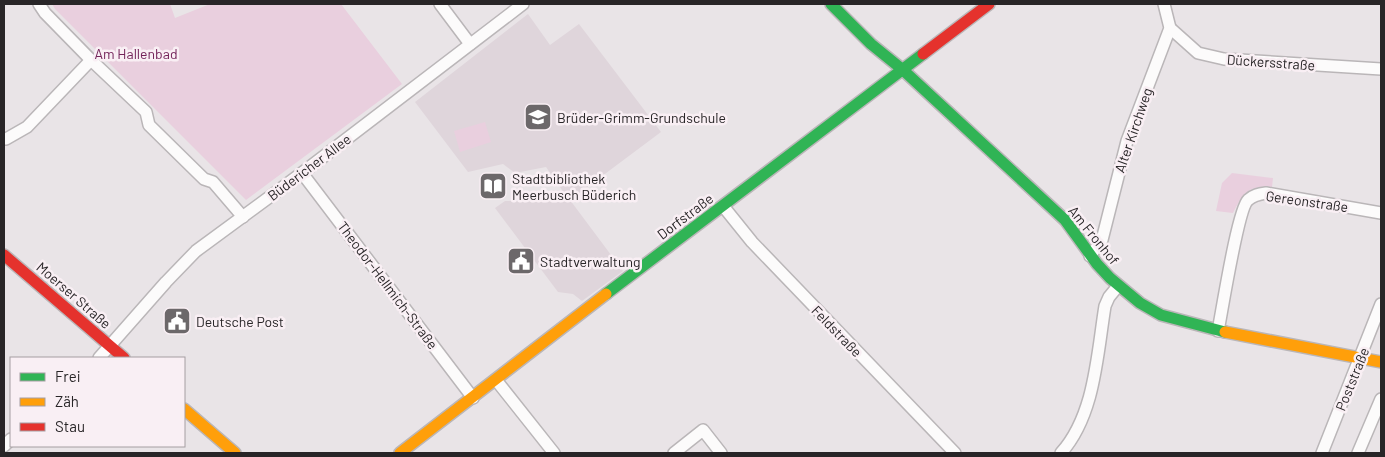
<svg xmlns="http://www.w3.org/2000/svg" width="1385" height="457" viewBox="0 0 1385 457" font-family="Barlow,sans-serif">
	<rect width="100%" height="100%" fill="#e9e4e7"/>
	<path fill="#dfd5db" d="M 528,14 L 550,45 L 579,24 L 661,132 L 570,200 L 623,271 L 582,301 L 573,294 L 558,292 L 495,208 L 505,201 L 569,200 L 546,167 L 515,173 L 503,164 L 468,172 L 415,102 Z"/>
	<g fill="#e9cfde">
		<path d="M 52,4 L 170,4 L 175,18 L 210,4 L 341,4 L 402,84 L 246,200 L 55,9 Z"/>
		<path d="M 485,122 L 491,142 L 460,152 L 454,131 Z"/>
		<path d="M 1232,173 L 1273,178 L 1272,187 C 1248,185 1243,193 1233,213 L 1216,211 L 1222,183 Z"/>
	</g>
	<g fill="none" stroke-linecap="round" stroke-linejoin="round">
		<g stroke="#bab6b8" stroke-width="14">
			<g id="street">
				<path d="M 39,4 L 45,13 L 91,60 L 146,112 L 149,125 L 204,179 L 213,182 L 243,217"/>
				<path d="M 440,4 L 470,44"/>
				<path d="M 1170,28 L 1198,53 L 1224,59 L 1381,69"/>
				<path d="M 6,139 L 27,127 L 91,60"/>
				<path d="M 302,173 L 473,398"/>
				<path d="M 723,206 L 752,242 L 955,453"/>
				<path d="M 1090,256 L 1102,240 L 1127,141 L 1170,28 L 1164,4"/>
				<path d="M 1218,331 C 1222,311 1238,209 1248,200 C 1253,195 1259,194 1266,193 L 1381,213"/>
				<path d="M 99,358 L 166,282 L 196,251 L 302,173 L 523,4"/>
				<path d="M 496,380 L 554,453"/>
				<path d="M 4,446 L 11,439"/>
				<path d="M 674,453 L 703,430 L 721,453"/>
				<path d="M 1061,453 C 1095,415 1097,355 1105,306 L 1109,297 L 1118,286"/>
				<path d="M 1322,453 L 1381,304"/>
				<path d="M 1358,453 L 1381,399"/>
			</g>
		</g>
		<g stroke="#bab6b8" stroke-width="14">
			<g id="fast">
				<path d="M 831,4 L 871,44 L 903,70 L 1065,220 L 1097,264 L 1110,278 L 1140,303 L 1161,315 L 1225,332"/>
				<path d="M 606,294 L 923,54"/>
			</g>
		</g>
		<g stroke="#bab6b8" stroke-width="14">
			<g id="slow">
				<path d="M 1225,332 L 1381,362"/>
				<path d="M 184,409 L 235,453"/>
				<path d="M 400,453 L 606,294"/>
			</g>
		</g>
		<g stroke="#bab6b8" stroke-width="14">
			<g id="jam">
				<path d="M 923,54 L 989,4"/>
				<path d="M 4,255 L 124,358"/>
			</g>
		</g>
		<use href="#street" stroke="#fcfbfb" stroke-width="11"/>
		<use href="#fast" stroke="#30b455" stroke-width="11"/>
		<use href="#slow" stroke="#ff9f0a" stroke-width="11"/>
		<use href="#jam" stroke="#e5322d" stroke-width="11"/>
	</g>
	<defs>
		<g id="school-square" transform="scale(1.4375)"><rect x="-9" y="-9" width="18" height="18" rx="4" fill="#6c686a" stroke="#f9eff4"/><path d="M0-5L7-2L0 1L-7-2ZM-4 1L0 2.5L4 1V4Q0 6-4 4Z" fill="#fff"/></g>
		<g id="library-square" transform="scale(1.4375)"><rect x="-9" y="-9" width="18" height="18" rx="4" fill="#6c686a" stroke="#f9eff4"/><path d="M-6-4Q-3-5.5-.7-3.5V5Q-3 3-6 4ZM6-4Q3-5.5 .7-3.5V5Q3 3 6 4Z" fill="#fff"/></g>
		<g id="civic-square" transform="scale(1.4375)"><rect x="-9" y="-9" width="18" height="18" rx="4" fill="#6c686a" stroke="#f9eff4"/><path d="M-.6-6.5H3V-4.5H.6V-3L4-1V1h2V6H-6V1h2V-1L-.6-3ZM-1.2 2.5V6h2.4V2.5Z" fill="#fff"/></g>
	</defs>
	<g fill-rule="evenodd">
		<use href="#school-square" x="538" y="117"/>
		<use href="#library-square" x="493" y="186"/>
		<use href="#civic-square" x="521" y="261"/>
		<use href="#civic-square" x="177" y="321"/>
	</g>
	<g text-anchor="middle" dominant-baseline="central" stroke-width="5" stroke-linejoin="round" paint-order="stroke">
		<g font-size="14" fill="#732359" stroke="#f9eff4">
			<text x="136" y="53">Am Hallenbad</text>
		</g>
		<g font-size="14" fill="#282527" stroke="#f9eff4">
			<text transform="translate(1271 62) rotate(4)">Dückersstraße</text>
			<text transform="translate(1133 130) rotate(-71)">Alter Kirchweg</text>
			<text transform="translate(309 167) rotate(-37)">Büdericher Allee</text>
			<text transform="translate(1307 201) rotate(8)">Gereonstraße</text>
			<text transform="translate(685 216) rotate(-37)">Dorfstraße</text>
			<text transform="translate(1094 235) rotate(51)">Am Fronhof</text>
			<text transform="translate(388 285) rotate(53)">Theodor-Hellmich-Straße</text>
			<text transform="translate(74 295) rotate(41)">Moerser Straße</text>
			<text transform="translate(837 331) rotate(46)">Feldstraße</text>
			<text transform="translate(1352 379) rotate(-68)">Poststraße</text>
		</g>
		<g font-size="14" fill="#282527" stroke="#f9eff4" text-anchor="start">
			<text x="557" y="117">Brüder-Grimm-Grundschule</text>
			<text x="512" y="178">Stadtbibliothek<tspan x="512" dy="16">Meerbusch Büderich</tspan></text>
			<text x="540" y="261">Stadtverwaltung</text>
			<text x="196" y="321">Deutsche Post</text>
		</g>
	</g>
	<rect width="1385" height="457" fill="none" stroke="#282527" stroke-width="10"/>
	<rect x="10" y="357" width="175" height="90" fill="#f9eff4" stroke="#a59ea2"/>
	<rect x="20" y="373" width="25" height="8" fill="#30b455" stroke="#a59ea2"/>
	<text x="55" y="382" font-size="15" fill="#282527">Frei</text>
	<rect x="20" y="398" width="25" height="8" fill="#ff9f0a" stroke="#a59ea2"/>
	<text x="55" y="407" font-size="15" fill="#282527">Zäh</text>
	<rect x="20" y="423" width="25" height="8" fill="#e5322d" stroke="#a59ea2"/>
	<text x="55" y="432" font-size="15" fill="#282527">Stau</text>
</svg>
